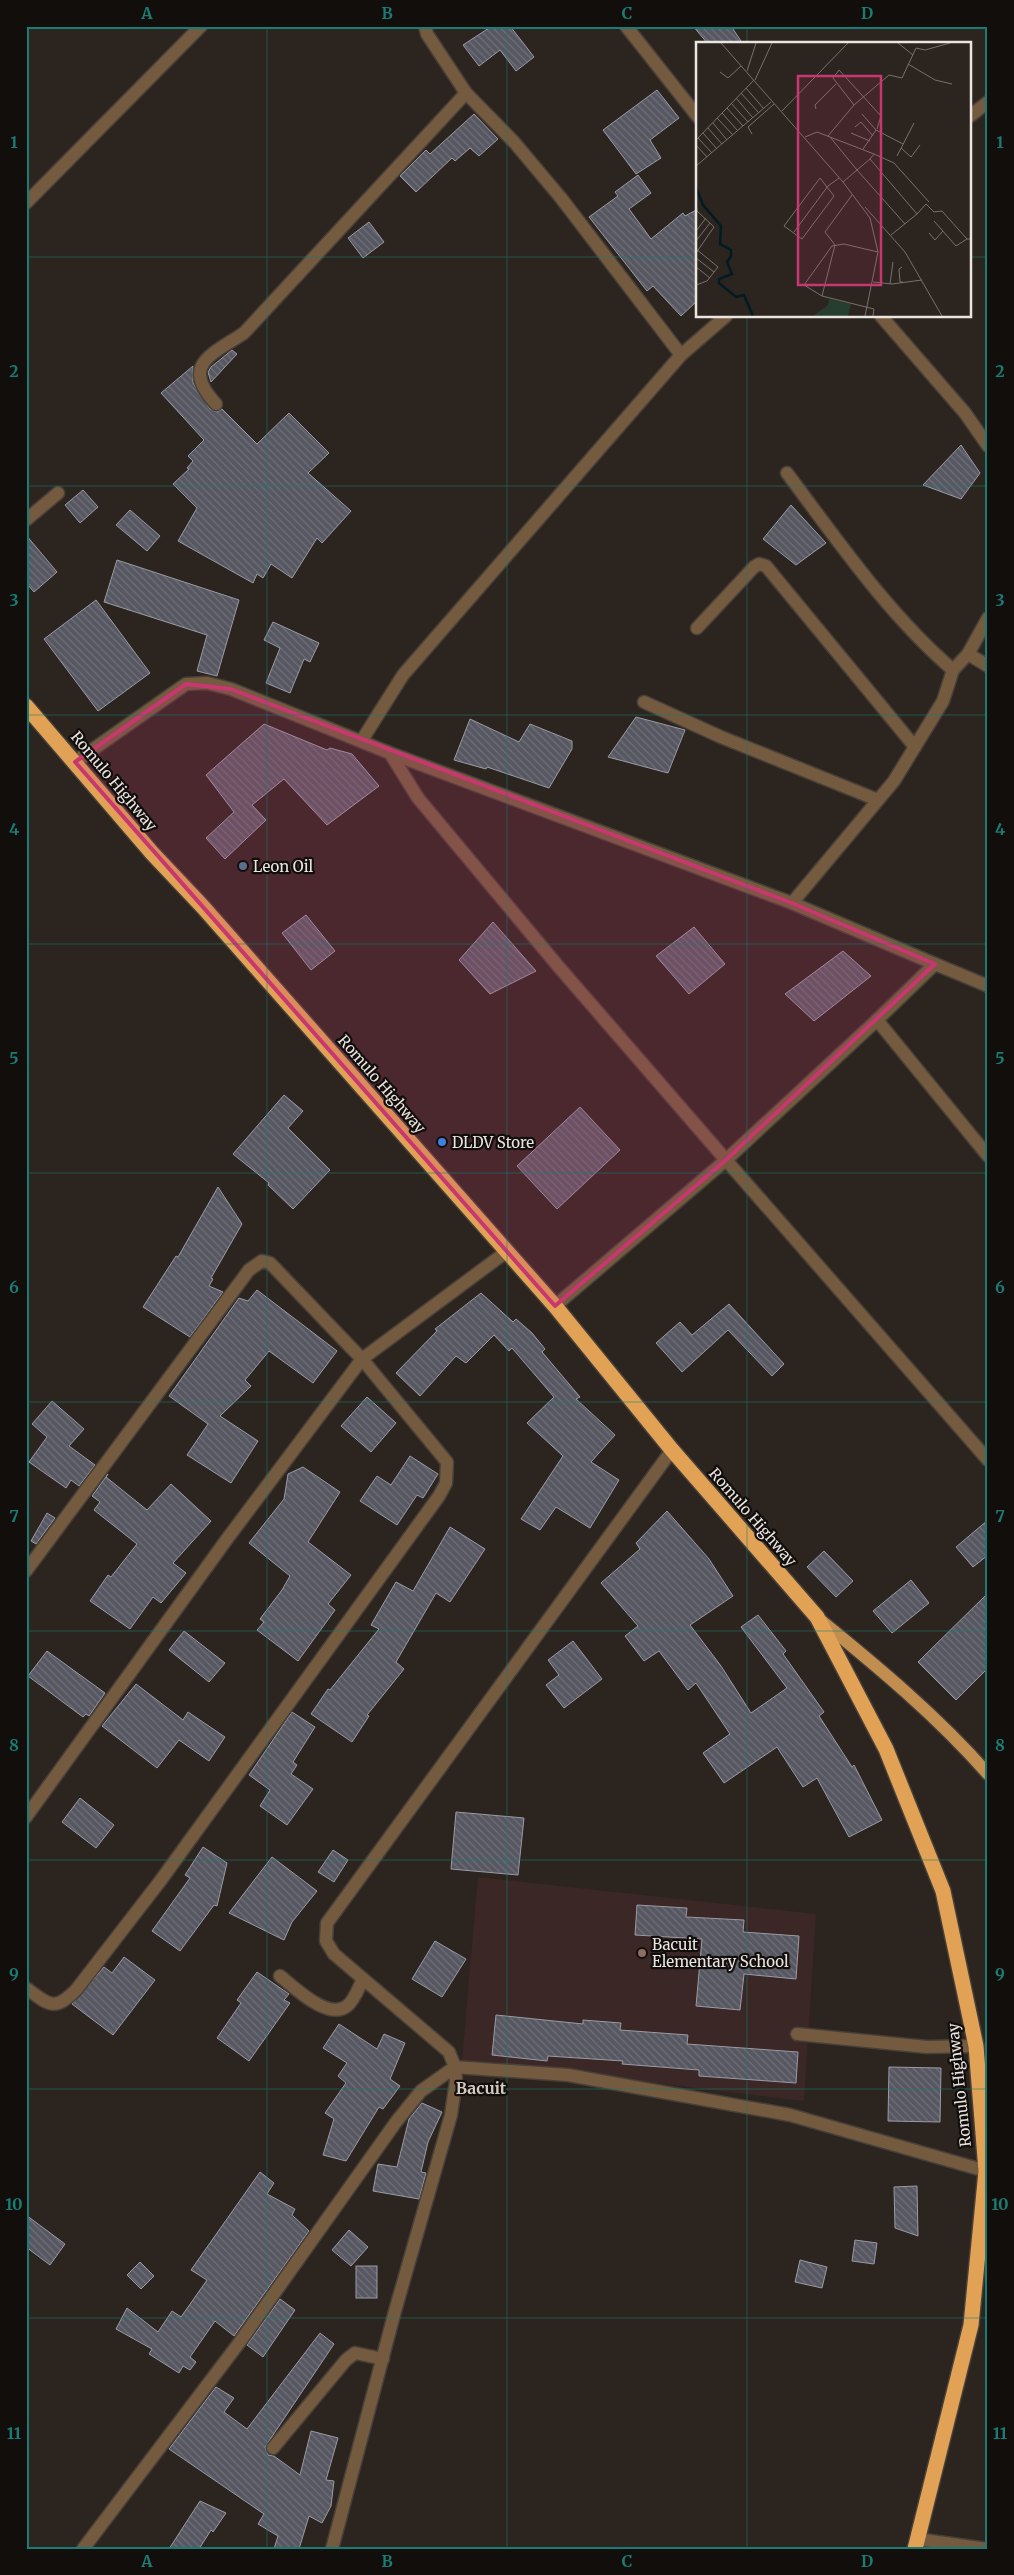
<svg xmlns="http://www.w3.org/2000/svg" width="1014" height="2575" viewBox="0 0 1014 2575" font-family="Merriweather,serif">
	<defs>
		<pattern id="building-back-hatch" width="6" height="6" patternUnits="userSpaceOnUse" patternTransform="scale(1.25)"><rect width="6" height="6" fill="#565761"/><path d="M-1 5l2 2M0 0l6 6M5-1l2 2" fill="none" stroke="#6e6f77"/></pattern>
	</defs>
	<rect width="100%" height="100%" fill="#2c241e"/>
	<path fill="#3b2725" d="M 478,1877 L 816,1914 L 804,2101 L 462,2060 Z"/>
	<g fill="url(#building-back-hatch)" stroke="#9a9ba6">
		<path d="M 492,26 L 510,26 L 534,57 L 516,71 L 500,50 L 479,66 L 463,45 Z"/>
		<path d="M 693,26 L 731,26 L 743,44 L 708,44 Z"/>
		<path d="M 657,90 L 679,118 L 650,140 L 661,158 L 636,174 L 603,130 Z"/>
		<path d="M 474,114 L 498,139 L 479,156 L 470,148 L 455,161 L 452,158 L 416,192 L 400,176 L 426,150 L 430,154 Z"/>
		<path d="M 638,175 L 651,193 L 629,209 L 651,239 L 683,213 L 685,216 L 698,209 L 698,300 L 681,316 L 653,286 L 647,291 L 589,217 L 618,196 L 615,192 Z"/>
		<path d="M 369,222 L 384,242 L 363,258 L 348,238 Z"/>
		<path d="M 232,350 L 237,354 L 211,382 L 208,372 L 211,367 Z"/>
		<path d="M 193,366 L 193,383 L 210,409 L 217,412 L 222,409 L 257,444 L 289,413 L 329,453 L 308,473 L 351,511 L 322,543 L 317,538 L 292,578 L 271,564 L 263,578 L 257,574 L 253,583 L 178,541 L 197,508 L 173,484 L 189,469 L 187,468 L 193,461 L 188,456 L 204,440 L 161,393 Z"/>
		<path d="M 961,445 L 980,473 L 961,499 L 923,485 Z"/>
		<path d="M 83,490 L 98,507 L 80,523 L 65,505 Z"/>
		<path d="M 791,505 L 826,543 L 796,565 L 763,539 Z"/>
		<path d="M 130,510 L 160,536 L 147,551 L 116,525 Z"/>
		<path d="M 26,535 L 57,572 L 34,592 L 26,583 Z"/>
		<path d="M 117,560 L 239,600 L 217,676 L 197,671 L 207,635 L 104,602 Z"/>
		<path d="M 96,600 L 150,673 L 98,711 L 44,639 Z"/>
		<path d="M 273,622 L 319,643 L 310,662 L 304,659 L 290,693 L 266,683 L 280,648 L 264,640 Z"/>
		<path d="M 636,717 L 685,730 L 668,773 L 608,757 Z"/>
		<path d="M 470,719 L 519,742 L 530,724 L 572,741 L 572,749 L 549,788 L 487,767 L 486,769 L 454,760 Z"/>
		<path d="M 264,724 L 327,750 L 330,748 L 352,754 L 379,786 L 327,825 L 284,779 L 252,805 L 266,820 L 225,859 L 206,838 L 234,812 L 206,775 Z"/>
		<path d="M 306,915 L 335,951 L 311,970 L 282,933 Z"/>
		<path d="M 493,922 L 536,971 L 490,994 L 459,960 Z"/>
		<path d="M 694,927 L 725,964 L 689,994 L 656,956 Z"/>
		<path d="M 843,951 L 871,976 L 814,1021 L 785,994 Z"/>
		<path d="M 284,1095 L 303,1111 L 288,1128 L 330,1170 L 293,1209 L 268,1185 L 269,1183 L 233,1154 Z"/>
		<path d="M 580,1107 L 620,1150 L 557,1209 L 517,1166 Z"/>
		<path d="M 218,1187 L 242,1224 L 211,1278 L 213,1279 L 209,1286 L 223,1292 L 190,1337 L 143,1307 L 176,1256 L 178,1257 Z"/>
		<path d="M 257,1290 L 337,1351 L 313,1383 L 269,1351 L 245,1380 L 251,1386 L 220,1416 L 258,1441 L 231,1483 L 187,1455 L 208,1424 L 169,1396 L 239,1298 L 248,1301 Z"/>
		<path d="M 481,1293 L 513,1322 L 516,1319 L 532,1333 L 545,1349 L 542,1352 L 580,1397 L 576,1399 L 615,1435 L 591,1462 L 619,1480 L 590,1528 L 556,1507 L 540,1530 L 521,1519 L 563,1456 L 527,1423 L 554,1397 L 512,1348 L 509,1351 L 494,1335 L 466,1363 L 456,1356 L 420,1396 L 396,1373 L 437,1331 L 435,1329 Z"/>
		<path d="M 729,1304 L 784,1364 L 772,1376 L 728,1330 L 682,1372 L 656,1343 L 680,1322 L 692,1335 Z"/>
		<path d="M 367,1397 L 396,1423 L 371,1452 L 341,1426 Z"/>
		<path d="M 52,1401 L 84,1429 L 69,1446 L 95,1465 L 79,1486 L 71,1480 L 66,1488 L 29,1462 L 47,1437 L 32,1424 Z"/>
		<path d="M 410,1456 L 438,1474 L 423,1498 L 417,1495 L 397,1525 L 360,1501 L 377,1476 L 391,1485 Z"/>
		<path d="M 303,1467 L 340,1492 L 308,1542 L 351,1575 L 328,1604 L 335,1610 L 298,1661 L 257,1630 L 264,1622 L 260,1619 L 282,1590 L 290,1576 L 249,1543 L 284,1499 L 288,1474 Z"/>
		<path d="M 108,1474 L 106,1477 L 147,1510 L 171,1484 L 211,1521 L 173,1563 L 186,1573 L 161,1603 L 153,1597 L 130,1629 L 90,1601 L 108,1575 L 111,1577 L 137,1544 L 94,1510 L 100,1502 L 92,1496 Z"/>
		<path d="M 667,1511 L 709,1559 L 733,1596 L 690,1625 L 721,1666 L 751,1713 L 787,1688 L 741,1627 L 758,1615 L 786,1651 L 783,1654 L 824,1712 L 819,1716 L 852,1767 L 854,1765 L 882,1820 L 849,1837 L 817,1778 L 803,1787 L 777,1747 L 724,1783 L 703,1753 L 730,1734 L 696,1683 L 688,1690 L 659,1651 L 644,1661 L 625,1636 L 638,1626 L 601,1583 L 640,1549 L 636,1543 Z"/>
		<path d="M 47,1513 L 55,1518 L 36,1544 L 31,1541 Z"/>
		<path d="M 988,1520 L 988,1555 L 973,1567 L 956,1547 Z"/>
		<path d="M 450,1527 L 485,1549 L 450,1602 L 436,1593 L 396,1662 L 404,1669 L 367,1715 L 369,1716 L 352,1742 L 311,1714 L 328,1689 L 330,1690 L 379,1629 L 371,1625 L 396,1582 L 413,1591 Z"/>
		<path d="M 824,1551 L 853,1581 L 836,1597 L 807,1567 Z"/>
		<path d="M 911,1580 L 929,1603 L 892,1633 L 873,1611 Z"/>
		<path d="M 988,1593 L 988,1668 L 956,1700 L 918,1662 Z"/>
		<path d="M 184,1631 L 225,1663 L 209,1682 L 169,1650 Z"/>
		<path d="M 573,1641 L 602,1679 L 564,1708 L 546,1685 L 559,1675 L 548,1660 Z"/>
		<path d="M 47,1651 L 105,1693 L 89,1716 L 86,1714 L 83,1717 L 28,1676 Z"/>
		<path d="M 136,1684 L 183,1720 L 188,1712 L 225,1737 L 209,1761 L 179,1740 L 157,1768 L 102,1726 Z"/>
		<path d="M 292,1712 L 315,1727 L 293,1762 L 297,1765 L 291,1774 L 313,1789 L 287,1825 L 260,1806 L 270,1790 L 249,1775 Z"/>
		<path d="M 80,1798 L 114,1825 L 96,1848 L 62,1822 Z"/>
		<path d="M 456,1812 L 524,1818 L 518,1875 L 451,1869 Z"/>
		<path d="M 203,1847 L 227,1863 L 217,1906 L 214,1905 L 180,1951 L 152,1931 L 190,1878 L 185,1875 Z"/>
		<path d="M 333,1850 L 348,1860 L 334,1882 L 318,1872 Z"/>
		<path d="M 272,1857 L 317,1891 L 292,1922 L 284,1940 L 229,1913 Z"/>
		<path d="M 637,1905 L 687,1908 L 686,1917 L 744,1920 L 743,1932 L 799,1936 L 796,1979 L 744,1974 L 740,2010 L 696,2006 L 702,1939 L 635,1935 Z"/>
		<path d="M 435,1941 L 466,1959 L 442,1997 L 412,1979 Z"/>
		<path d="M 124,1957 L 155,1980 L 113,2035 L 72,2004 L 104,1967 L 112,1973 Z"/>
		<path d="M 257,1972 L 289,1994 L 284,2000 L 290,2003 L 249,2061 L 217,2038 L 241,2003 L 237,2000 Z"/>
		<path d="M 496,2015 L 583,2024 L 583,2020 L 621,2023 L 620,2030 L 688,2035 L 687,2044 L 798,2052 L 796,2083 L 699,2076 L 699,2070 L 622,2064 L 623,2061 L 548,2056 L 547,2061 L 492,2055 Z"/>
		<path d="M 339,2024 L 377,2049 L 384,2034 L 405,2043 L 390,2079 L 400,2086 L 383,2109 L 379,2107 L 346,2161 L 323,2155 L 334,2119 L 325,2113 L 346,2083 L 338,2076 L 347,2063 L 323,2048 Z"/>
		<path d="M 889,2067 L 941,2068 L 940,2122 L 888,2121 Z"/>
		<path d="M 422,2103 L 442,2112 L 428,2142 L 421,2172 L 426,2173 L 419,2199 L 373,2191 L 378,2164 L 397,2167 L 409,2119 Z"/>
		<path d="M 260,2172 L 274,2183 L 267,2194 L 295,2209 L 292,2215 L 309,2231 L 234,2336 L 215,2321 L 190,2357 L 196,2362 L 190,2370 L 183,2366 L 179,2373 L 149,2354 L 152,2349 L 116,2329 L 127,2308 L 158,2332 L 172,2311 L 181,2317 L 207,2280 L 191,2270 Z"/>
		<path d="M 917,2186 L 918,2236 L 895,2228 L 894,2187 Z"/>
		<path d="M 26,2215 L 65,2244 L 50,2265 L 26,2247 Z"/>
		<path d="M 349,2230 L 368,2247 L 351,2266 L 332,2250 Z"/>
		<path d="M 855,2240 L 877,2243 L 874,2264 L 852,2261 Z"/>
		<path d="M 800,2260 L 827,2267 L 822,2288 L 795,2282 Z"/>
		<path d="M 140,2262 L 154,2276 L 141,2289 L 127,2275 Z"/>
		<rect x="356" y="2266" width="21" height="32"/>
		<path d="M 280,2299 L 295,2310 L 263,2357 L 247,2345 Z"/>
		<path d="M 320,2333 L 334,2344 L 265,2447 L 268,2455 L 274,2456 L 300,2475 L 311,2431 L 338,2438 L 326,2480 L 334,2481 L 331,2506 L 322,2523 L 309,2516 L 299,2549 L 274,2549 L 278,2536 L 258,2524 L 264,2514 L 169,2449 L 216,2387 L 234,2398 L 224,2412 L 247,2429 Z"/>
		<path d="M 200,2501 L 226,2513 L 213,2532 L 211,2530 L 199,2549 L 169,2549 Z"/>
	</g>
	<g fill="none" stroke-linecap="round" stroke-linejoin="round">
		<g stroke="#473f39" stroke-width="15">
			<g id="minor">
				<path d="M 425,26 L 427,34 L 466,93 L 514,142 L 561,198 L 681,355"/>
				<path d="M 626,26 L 698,117"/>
				<path d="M 970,116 L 988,102"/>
				<path d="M 26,203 L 201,26"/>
				<path d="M 881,316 L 965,413 L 988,446"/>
				<path d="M 216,404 C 180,365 211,355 244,333 L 466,93"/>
				<path d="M 787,473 C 838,541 888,614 953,670 L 943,701 L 894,781 L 792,903"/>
				<path d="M 26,520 L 58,493"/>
				<path d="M 697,628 L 754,567 L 759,564 L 766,566 L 915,747"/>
				<path d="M 968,654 L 988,618"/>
				<path d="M 953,670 L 968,654 L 988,666"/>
				<path d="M 644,702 L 721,737 L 878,800"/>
				<path d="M 362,740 L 403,675 L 681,355 L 726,316"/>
				<path d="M 390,753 L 418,798 L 558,966 L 726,1160 L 555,1306"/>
				<path d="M 75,762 L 186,684 L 207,683 L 231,689 L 390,753 L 792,903 L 935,964 L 877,1020"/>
				<path d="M 935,964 L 988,986"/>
				<path d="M 988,1156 L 877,1020 L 726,1160 L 988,1460"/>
				<path d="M 26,1571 L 249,1270 L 262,1261 L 270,1263 L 362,1359 L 447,1462 L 446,1483 L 439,1496 L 161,1880 L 76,1990 C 54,2012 49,2005 26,1988"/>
				<path d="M 26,1817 L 227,1539 L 362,1359 L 506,1252"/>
				<path d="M 280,1976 C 294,1987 328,2021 347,2006 C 354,2001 359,1987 363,1979"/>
				<path d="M 797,2034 L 927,2047 L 976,2046"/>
				<path d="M 273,2448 L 346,2360 L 355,2353 L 383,2359"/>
				<path d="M 917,2539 L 987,2549"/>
				<path d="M 83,2549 L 239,2343 L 396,2122 L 421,2091 L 455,2067 L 568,2075 L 790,2115 L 986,2171"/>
				<path d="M 332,2549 L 395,2311 L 451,2115 L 456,2081 L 455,2067 L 449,2052 L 334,1954 L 326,1941 L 327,1923 L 672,1450"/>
			</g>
		</g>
		<g stroke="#473f39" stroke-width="15">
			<path id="major" d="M 819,1619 C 878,1667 937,1716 988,1774"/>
		</g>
		<g stroke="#473f39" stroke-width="18">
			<path id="highway" d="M 26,706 L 152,853 L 203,907 L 555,1306 L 672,1450 L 817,1617 L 886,1749 L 943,1891 L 976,2046 L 986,2171 L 971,2325 L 915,2549"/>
		</g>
		<use href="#minor" stroke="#745a3e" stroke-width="12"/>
		<use href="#major" stroke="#c28e50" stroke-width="12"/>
		<use href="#highway" stroke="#e1a256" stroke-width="15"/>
	</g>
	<path fill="#c8376f" fill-opacity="0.2" stroke="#c8376f" stroke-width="4" stroke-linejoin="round" d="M 186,684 L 231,689 L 792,903 L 935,964 L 726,1160 L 555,1306 L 75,762 Z"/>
	<path fill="none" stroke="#1a7c74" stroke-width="1" stroke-opacity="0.55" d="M 267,26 L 267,2549M 507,26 L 507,2549M 747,26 L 747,44M 26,257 L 698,257M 970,257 L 988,257M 747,316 L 747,2549M 26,486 L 988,486M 26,715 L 988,715M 26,944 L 988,944M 26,1173 L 988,1173M 26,1402 L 988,1402M 26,1631 L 988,1631M 26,1860 L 988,1860M 26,2089 L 988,2089M 26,2318 L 988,2318"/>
	<circle fill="#5c6f8a" stroke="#110e0b" stroke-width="2" cx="243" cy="866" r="5"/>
	<circle fill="#3f7fe0" stroke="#110e0b" stroke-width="2" cx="442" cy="1142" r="5"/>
	<circle fill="#8d6e63" stroke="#110e0b" stroke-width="2" cx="642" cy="1953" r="5"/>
	<g text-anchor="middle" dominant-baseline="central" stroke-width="4.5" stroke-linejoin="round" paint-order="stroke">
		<g font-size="15" fill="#ebe5e2" stroke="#110e0b">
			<text transform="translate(114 781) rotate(50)">Romulo Highway</text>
			<text transform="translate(382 1084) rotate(49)">Romulo Highway</text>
			<text transform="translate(753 1517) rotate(49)">Romulo Highway</text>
			<text transform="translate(959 2085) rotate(-96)">Romulo Highway</text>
		</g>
		<g font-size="15" fill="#ebe5e2" stroke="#110e0b" text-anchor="start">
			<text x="253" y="866">Leon Oil</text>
			<text x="452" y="1142">DLDV Store</text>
			<text x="652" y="1944">Bacuit<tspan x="652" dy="17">Elementary School</tspan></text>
		</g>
		<g font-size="16" font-weight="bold" fill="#d4c9c2" stroke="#110e0b">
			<text x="481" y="2088">Bacuit</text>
		</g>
	</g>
	<g transform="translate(696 42)">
		<rect width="275" height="275" fill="#2c241e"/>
		<path d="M 133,257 L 155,262 L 152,274 L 117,274 L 132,263 Z" fill="#263e30"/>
		<path fill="none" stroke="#011b22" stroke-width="2.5" d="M 0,145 L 7,163 L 25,184 L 24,202 L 35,208 L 35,214 L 31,220 L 36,232 L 23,237 L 23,241 L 40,255 L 48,253 L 57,274"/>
		<path fill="none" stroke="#78716c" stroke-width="1" d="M 25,1 L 147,140 L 174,176 L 182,210 L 169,274M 202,1 L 217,13M 212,22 L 239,38 L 256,42M 51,29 L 60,1M 24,30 L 32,36 L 45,24M 59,38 L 76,1M 50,46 L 68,67M 45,51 L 63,71M 40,56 L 57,76M 35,61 L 52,80M 158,63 L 137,36 L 143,28 L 185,74 L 181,87M 31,66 L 47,84M 120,67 L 119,63 L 140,42M 86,69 L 152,1M 26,71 L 42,89M 166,72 L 180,88 L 167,107M 21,76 L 37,93M 17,81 L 31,98M 159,85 L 165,80 L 177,94M 12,86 L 26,102M 180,88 L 207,102M 7,91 L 21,107M 155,91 L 174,99M 56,92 L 52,85 L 78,62M 132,94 L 158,63 L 193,33 L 206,36 L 220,6 L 229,8 L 254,1M 109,95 L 121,90 L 178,112 L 174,117M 134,95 L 161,128 L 147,140M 2,96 L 16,111M 0,98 L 58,38M 0,103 L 11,115M 205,106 L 215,115 L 224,103M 178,112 L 198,121 L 233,160M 201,114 L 218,81M 0,124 L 75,60M 124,136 L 138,154 L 106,197 L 88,184 ZM 156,153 L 129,190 L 139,203 L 126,254 L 178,267 L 177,274M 0,163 L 1,169 L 18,185 L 0,211M 169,165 L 209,210 L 246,274M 238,179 L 260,204 L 271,197M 209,182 L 161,128 L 174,117 L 221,172 L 230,162 L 238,170 L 246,169 L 271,197 L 275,197M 0,189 L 10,176M 98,190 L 132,144 L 143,136M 233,191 L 239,198 L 247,189M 195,193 L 221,172M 0,199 L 14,181M 0,207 L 22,225 L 11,239 L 0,243M 0,216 L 18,230M 0,225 L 14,236M 206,225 L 203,227 L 204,240 L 207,240M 177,240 L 196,242 L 226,238M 194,242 L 197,220M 126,254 L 108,243 L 136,204 L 148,202 L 182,210"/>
		<path fill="#c8376f" fill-opacity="0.15" stroke="#c8376f" stroke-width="2.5" d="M 102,34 L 185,34 L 185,243 L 102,243 Z"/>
		<rect width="275" height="275" fill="none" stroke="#ebe5e2" stroke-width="2.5"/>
	</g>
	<rect width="1014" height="2575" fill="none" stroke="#110e0b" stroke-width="55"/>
	<rect x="28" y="28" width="958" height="2520" fill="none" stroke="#1a7c74" stroke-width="2"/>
	<g font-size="16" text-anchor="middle" font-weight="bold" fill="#1a7c74">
		<text x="147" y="19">A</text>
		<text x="387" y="19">B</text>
		<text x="627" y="19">C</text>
		<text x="867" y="19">D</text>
		<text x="14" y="148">1</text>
		<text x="1000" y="148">1</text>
		<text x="14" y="377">2</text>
		<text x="1000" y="377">2</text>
		<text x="14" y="606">3</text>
		<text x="1000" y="606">3</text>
		<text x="14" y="835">4</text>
		<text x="1000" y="835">4</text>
		<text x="14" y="1064">5</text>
		<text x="1000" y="1064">5</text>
		<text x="14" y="1293">6</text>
		<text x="1000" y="1293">6</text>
		<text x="14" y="1522">7</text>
		<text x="1000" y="1522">7</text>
		<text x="14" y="1751">8</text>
		<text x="1000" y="1751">8</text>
		<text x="14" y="1980">9</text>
		<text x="1000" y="1980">9</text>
		<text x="14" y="2210">10</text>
		<text x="1000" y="2210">10</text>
		<text x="14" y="2439">11</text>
		<text x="1000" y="2439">11</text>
		<text x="147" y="2567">A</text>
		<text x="387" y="2567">B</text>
		<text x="627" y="2567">C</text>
		<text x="867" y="2567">D</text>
	</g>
</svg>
